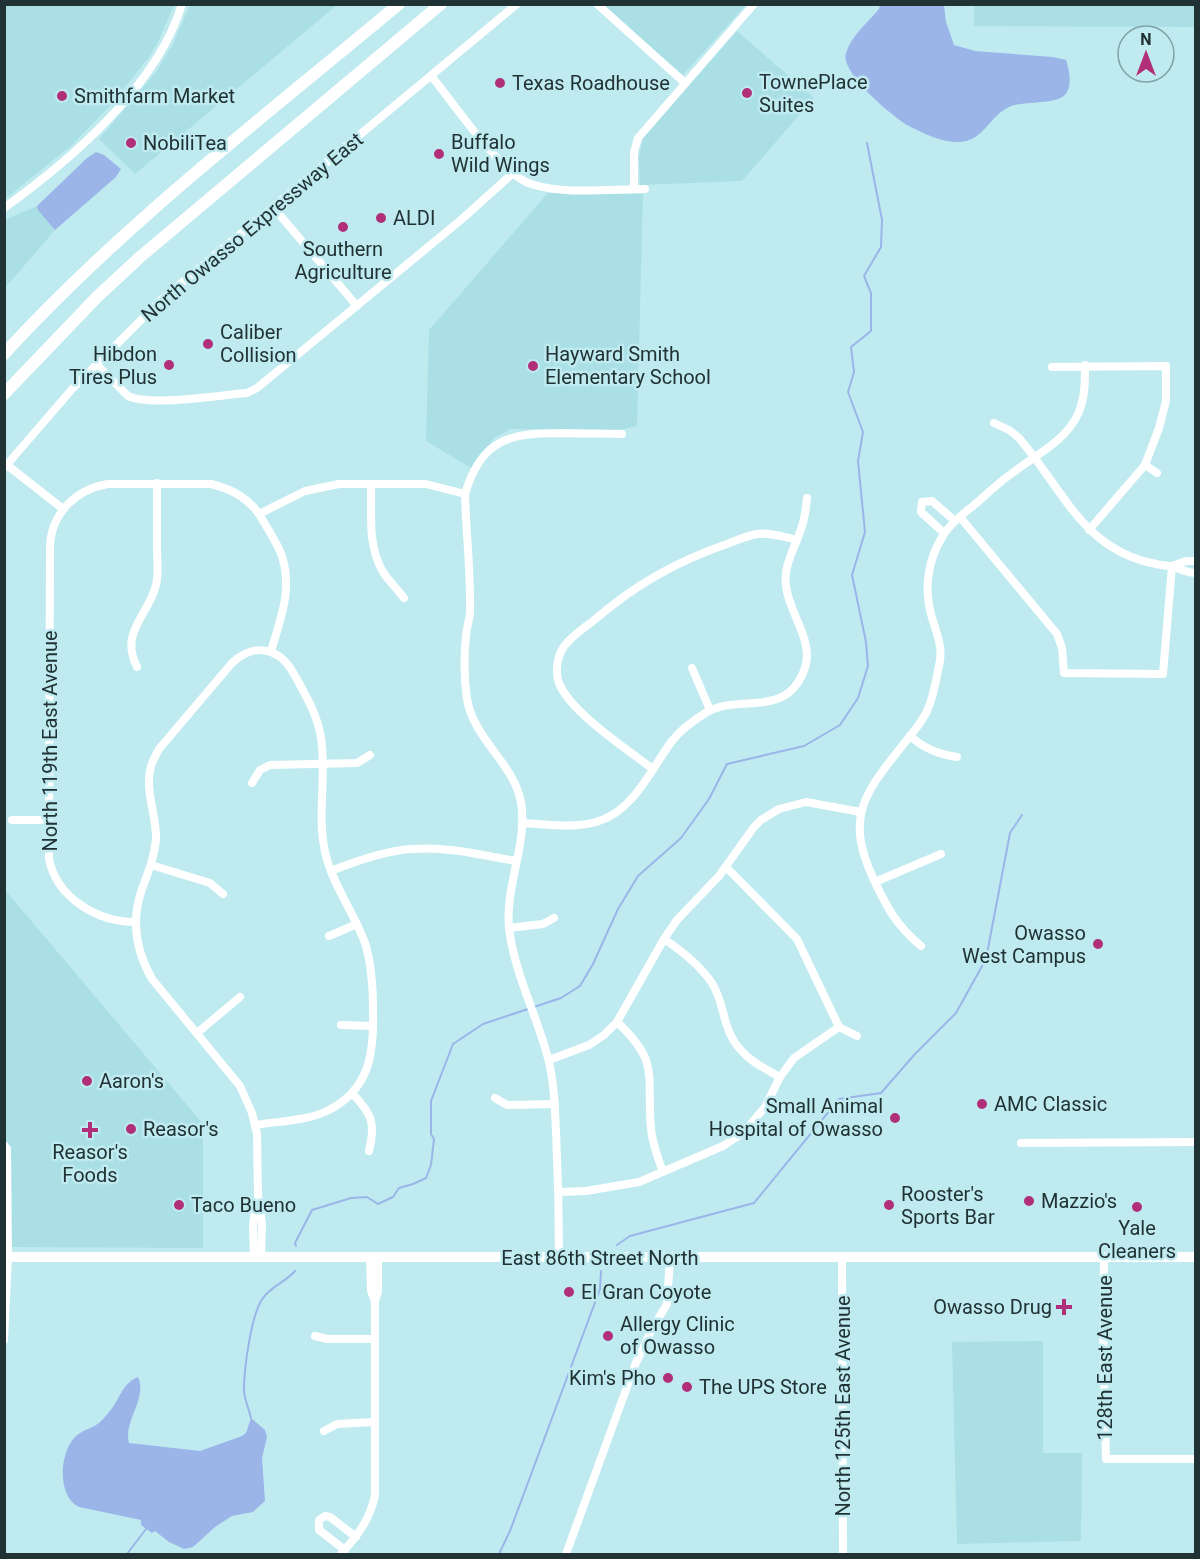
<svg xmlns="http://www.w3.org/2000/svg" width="1200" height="1559" viewBox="0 0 1200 1559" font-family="Roboto,sans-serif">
	<rect width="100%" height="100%" fill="#bfebf0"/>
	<g fill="#aadfe6">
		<path d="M 5,4 L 174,5 L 159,40 L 149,57 L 110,106 L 72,145 L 5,199 Z"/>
		<path d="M 190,5 L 337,5 L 135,174 L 99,139 L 157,71 L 173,44 Z"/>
		<path d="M 603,5 L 746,5 L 683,75 Z"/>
		<path d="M 974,5 L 1195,5 L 1195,27 L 974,26 Z"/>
		<path d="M 737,31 L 814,98 L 742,181 L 640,185 L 639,158 L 643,138 Z"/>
		<path d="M 548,193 L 643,194 L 637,426 L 618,430 L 511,429 L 494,438 L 471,468 L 426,441 L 429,330 Z"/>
		<path d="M 37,206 L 55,230 L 5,288 L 5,220 Z"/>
		<path d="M 5,853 L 6,891 L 203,1124 L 203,1248 L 5,1247 Z"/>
		<path d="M 1043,1341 L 1043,1453 L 1082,1453 L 1081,1541 L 957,1544 L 952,1342 Z"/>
	</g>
	<g fill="#9bb5e9">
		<path d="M 880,5 L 944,5 L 946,22 L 954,45 L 975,51 L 1053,57 L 1066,60 C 1069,69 1072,82 1067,92 C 1059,107 1022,99 1007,108 C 987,119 983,143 956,142 C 941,142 923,133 909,126 C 893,117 840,73 846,53 C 851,36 868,22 879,9 Z"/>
		<path d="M 96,152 L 104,155 L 121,169 L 116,177 L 55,230 L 38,210 L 37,206 L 87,158 Z"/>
		<path d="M 138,1377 C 148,1398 123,1421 129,1443 L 200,1451 L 242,1436 L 246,1433 L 251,1418 L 265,1430 L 267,1437 L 262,1458 L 265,1501 L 253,1512 L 232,1516 L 215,1527 L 193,1547 L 184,1549 L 169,1542 L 155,1531 L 152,1533 L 141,1525 L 141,1520 L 79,1507 C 57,1497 59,1453 75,1437 C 81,1431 89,1429 96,1425 C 101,1422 105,1417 109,1412 C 120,1400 121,1384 138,1377 Z"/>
	</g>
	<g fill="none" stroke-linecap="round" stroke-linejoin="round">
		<g stroke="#9bb5e9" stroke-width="2">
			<path d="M 617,1245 L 630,1236 L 754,1203 L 839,1099 L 881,1093 L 915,1054 L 956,1013 L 986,959 L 1010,833 L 1022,815"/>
			<path d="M 296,1246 L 295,1243 L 312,1210 L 351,1198 L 367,1197 L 378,1204 L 393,1197 L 399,1188 L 413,1184 L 426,1178 L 431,1165 L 434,1139 L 431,1134 L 431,1101 L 453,1044 L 483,1024 L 561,998 L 580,986 L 593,964 L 618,909 L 638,876 L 681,838 L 709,799 L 727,764 L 804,746 L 840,725 L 858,698 L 868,666 L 866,642 L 852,575 L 865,532 L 858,461 L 863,432 L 848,392 L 854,372 L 851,347 L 871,331 L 871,293 L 864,276 L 881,247 L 882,220 L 867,143"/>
			<path d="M 251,1418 C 249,1409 244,1399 244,1390 C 244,1369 251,1314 263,1298 C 271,1286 286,1282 295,1271"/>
			<path d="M 127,1554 L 146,1529"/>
			<path d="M 499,1554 L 510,1531 L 600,1289 L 601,1271"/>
		</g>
		<g stroke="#fff" stroke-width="8">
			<path d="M 597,4 L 685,83"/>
			<path d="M 432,77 C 453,102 502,176 531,184 C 565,195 609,189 645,189"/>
			<path d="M 634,189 L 634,152 L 638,138 L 754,4"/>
			<path d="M 273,207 L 357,306"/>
			<path d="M 4,208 C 71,160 158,85 182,4"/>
			<path d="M 97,365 L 128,396 C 149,407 220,395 247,393 L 257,388 L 462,219 L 512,174"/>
			<path d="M 1052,367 L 1166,366 L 1166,401 L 1159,428 L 1145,465 L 1089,530"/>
			<path d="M 994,423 L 1009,430 L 1019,438 C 1067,494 1085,557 1169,566 C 1178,567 1185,573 1196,573"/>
			<path d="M 7,465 L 63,509"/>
			<path d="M 1145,465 L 1157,473"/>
			<path d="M 4,468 L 73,388 L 161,300 L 517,4"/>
			<path d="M 371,484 C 372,513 367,545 383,572 C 389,581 397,589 404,598"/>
			<path d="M 259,514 C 266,526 274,538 280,551 C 294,585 281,618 271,651"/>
			<path d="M 960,517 L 1057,634 L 1062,648 L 1064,673 L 1163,674 L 1172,566"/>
			<path d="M 944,533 L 921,512 L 922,502 L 932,501 L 955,521"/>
			<path d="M 1172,566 L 1186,561 L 1196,561"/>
			<path d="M 137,667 C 119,632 149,615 156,585 C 159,573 157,560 157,548 C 157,526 157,505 157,483"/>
			<path d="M 692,668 L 710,710"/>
			<path d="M 910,736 C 925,749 938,754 957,757"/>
			<path d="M 653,769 C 628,750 570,712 559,683 C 555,673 557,657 563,648 C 570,637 583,629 593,621 C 635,585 675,562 727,544 C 737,540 746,536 757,534 C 770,532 784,537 797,540"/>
			<path d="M 252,783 L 260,770 L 270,765 L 357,763 L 370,755"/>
			<path d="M 12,820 L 49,820"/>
			<path d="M 522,823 C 548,824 575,829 599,821 C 635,809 651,769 672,741 C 681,729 694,720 707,712 C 740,694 784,718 803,673 C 817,643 789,615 786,586 C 783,565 795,548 801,529 C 805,519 806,508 807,498"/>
			<path d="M 151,865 L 210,883 L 223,894"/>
			<path d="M 726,867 L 797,939 L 839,1027 L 857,1036"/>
			<path d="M 331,871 C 356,861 384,851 411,849 C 447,846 481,855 516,861"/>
			<path d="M 875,882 L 941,854"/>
			<path d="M 136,922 C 97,922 57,898 49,859 L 50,545 C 52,512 77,489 108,484 L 211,484 C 231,489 247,497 259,514 L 305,491 L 339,484 L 426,484 L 465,494"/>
			<path d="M 509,928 L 543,924 L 554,918"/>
			<path d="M 329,936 L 357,924"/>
			<path d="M 664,939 C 682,951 699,964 712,983 C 720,996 722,1009 726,1023 C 734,1052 755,1064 780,1077"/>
			<path d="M 921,946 C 897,926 887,908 874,880 C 845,818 863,795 902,746 C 910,736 920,725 926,713 C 934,698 936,678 940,661 C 942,646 937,634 933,621 C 923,591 927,560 944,534 C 951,523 963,514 973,506 C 986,495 998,483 1011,474 C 1034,456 1066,441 1078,414 C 1085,399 1085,382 1085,365"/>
			<path d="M 617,1022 C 661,1063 646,1076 651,1128 C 652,1143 658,1158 663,1172"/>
			<path d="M 341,1025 L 373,1026"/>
			<path d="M 197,1033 L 240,997"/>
			<path d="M 549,1060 L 589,1045 L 604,1035 L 617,1022 L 664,939 L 677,920 L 719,876 L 754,827 L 761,820 L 779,809 L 806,802 L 861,812"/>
			<path d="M 352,1093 C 372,1114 376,1123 369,1151"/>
			<path d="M 495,1098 L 507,1105 L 555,1104"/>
			<path d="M 256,1125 C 279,1121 306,1121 327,1111 C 370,1090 374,1053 373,1011 C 373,988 372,965 365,943 C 354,913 334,887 326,856 C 316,818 327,777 321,738 C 318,718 309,701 299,683 C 293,672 286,658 273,653 C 258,646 243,653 232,663 L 159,749 C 156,755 153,760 151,766 C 144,790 157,816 156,840 C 154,858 148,873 142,889 C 131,920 136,951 152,979 L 240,1086 L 252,1113 L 257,1134 L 258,1195 L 262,1224 L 261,1258"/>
			<path d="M 1021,1143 L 1196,1142"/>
			<path d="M 4,1145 L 7,1149 L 8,1257 L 4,1340"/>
			<path d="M 559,1192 L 586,1191 L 639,1182 L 723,1146 L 743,1133 L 765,1107 L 780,1077 L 794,1058 L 839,1027"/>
			<path d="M 842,1257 L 843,1554"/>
			<path d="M 1104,1257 L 1103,1327 L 1106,1459 L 1196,1459"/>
			<path d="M 254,1258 L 253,1225 L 256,1205"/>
			<path d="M 370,1258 L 371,1291 L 375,1301"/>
			<path d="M 559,1258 C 559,1215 558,1173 556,1131 C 555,1107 554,1081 548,1058 C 537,1016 514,972 509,928 C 505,885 528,844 521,802 C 513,762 474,740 467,699 C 464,679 464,655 466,635 C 467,628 469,620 470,613 C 471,574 466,533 465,494 C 482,437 511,433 565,433 C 584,434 603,433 622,434"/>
			<path d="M 315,1336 L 327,1339 L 375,1339"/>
			<path d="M 324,1431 L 337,1424 L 375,1422"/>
			<path d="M 345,1550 L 319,1530 L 319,1520 L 325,1516 L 330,1517 L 356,1537"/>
			<path d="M 341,1554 C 357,1536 370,1520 375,1495 L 375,1301 L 378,1292 L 378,1258"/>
			<path d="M 566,1554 L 635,1365 L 652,1329 L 667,1304 L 670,1258"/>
		</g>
		<path stroke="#fff" stroke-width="10" d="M 4,1257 L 1196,1257"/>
		<g stroke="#fff" stroke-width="12">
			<path d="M 4,354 C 123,224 264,117 399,4"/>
			<path d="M 4,394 L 97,297 L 140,257 L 441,4"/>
		</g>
	</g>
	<g fill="#b12f78" stroke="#bfebf0" stroke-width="2">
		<circle cx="500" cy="83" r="6"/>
		<circle cx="747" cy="93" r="6"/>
		<circle cx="62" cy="96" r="6"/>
		<circle cx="131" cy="143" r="6"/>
		<circle cx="439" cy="154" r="6"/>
		<circle cx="381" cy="218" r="6"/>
		<circle cx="343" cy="227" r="6"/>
		<circle cx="208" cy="344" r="6"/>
		<circle cx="169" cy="365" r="6"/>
		<circle cx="533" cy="366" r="6"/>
		<circle cx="1098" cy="944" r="6"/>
		<circle cx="87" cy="1081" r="6"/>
		<circle cx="982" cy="1104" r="6"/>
		<circle cx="895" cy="1118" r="6"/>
		<circle cx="131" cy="1129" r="6"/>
		<path d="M87 1121h6v6h6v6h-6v6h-6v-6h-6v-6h6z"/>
		<circle cx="1029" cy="1201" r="6"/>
		<circle cx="179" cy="1205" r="6"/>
		<circle cx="889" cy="1205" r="6"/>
		<circle cx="1137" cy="1207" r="6"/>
		<circle cx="569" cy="1292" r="6"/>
		<path d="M1061 1298h6v6h6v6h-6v6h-6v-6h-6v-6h6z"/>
		<circle cx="608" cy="1336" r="6"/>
		<circle cx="668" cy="1378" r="6"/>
		<circle cx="687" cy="1387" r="6"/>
	</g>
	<g text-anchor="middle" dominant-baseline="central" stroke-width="5" stroke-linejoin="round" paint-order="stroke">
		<g font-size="20" fill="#213234" stroke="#bfebf0" text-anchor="start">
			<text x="759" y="82">TownePlace<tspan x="759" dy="23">Suites</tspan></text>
			<text x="512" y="83">Texas Roadhouse</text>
			<text x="74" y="96">Smithfarm Market</text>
			<text x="451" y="142">Buffalo<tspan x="451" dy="23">Wild Wings</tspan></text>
			<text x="143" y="143">NobiliTea</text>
			<text x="393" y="218">ALDI</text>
			<text x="343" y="249" text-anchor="middle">Southern<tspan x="343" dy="23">Agriculture</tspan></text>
			<text x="220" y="332">Caliber<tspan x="220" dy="23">Collision</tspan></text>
			<text x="157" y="354" text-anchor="end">Hibdon<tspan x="157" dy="23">Tires Plus</tspan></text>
			<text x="545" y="354">Hayward Smith<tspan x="545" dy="23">Elementary School</tspan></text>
			<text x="1086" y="933" text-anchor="end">Owasso<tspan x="1086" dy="23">West Campus</tspan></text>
			<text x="99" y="1081">Aaron's</text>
			<text x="994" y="1104">AMC Classic</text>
			<text x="883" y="1106" text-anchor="end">Small Animal<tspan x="883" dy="23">Hospital of Owasso</tspan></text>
			<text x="143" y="1129">Reasor's</text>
			<text x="90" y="1152" text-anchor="middle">Reasor's<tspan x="90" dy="23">Foods</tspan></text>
			<text x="901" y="1194">Rooster's<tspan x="901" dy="23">Sports Bar</tspan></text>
			<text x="1041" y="1201">Mazzio's</text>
			<text x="191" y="1205">Taco Bueno</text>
			<text x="1137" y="1228" text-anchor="middle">Yale<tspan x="1137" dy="23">Cleaners</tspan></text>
			<text x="581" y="1292">El Gran Coyote</text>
			<text x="1052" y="1307" text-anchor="end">Owasso Drug</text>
			<text x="620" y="1324">Allergy Clinic<tspan x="620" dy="23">of Owasso</tspan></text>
			<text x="656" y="1378" text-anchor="end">Kim's Pho</text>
			<text x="699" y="1387">The UPS Store</text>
		</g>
		<g font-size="20" fill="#213234" stroke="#bfebf0">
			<text transform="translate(252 227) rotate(-40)">North Owasso Expressway East</text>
			<text transform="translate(50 741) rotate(-90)">North 119th East Avenue</text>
			<text x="600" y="1258">East 86th Street North</text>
			<text transform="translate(1105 1358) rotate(-90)">128th East Avenue</text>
			<text transform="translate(843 1406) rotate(-90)">North 125th East Avenue</text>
		</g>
	</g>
	<rect width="1200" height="1559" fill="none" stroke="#213234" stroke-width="12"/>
	<g transform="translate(1146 54)"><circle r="28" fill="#bfebf0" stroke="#80a1a5" stroke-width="1.5"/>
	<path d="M0-4.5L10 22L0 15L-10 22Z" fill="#b12f78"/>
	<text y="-9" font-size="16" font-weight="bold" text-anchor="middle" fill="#213234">N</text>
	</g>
</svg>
